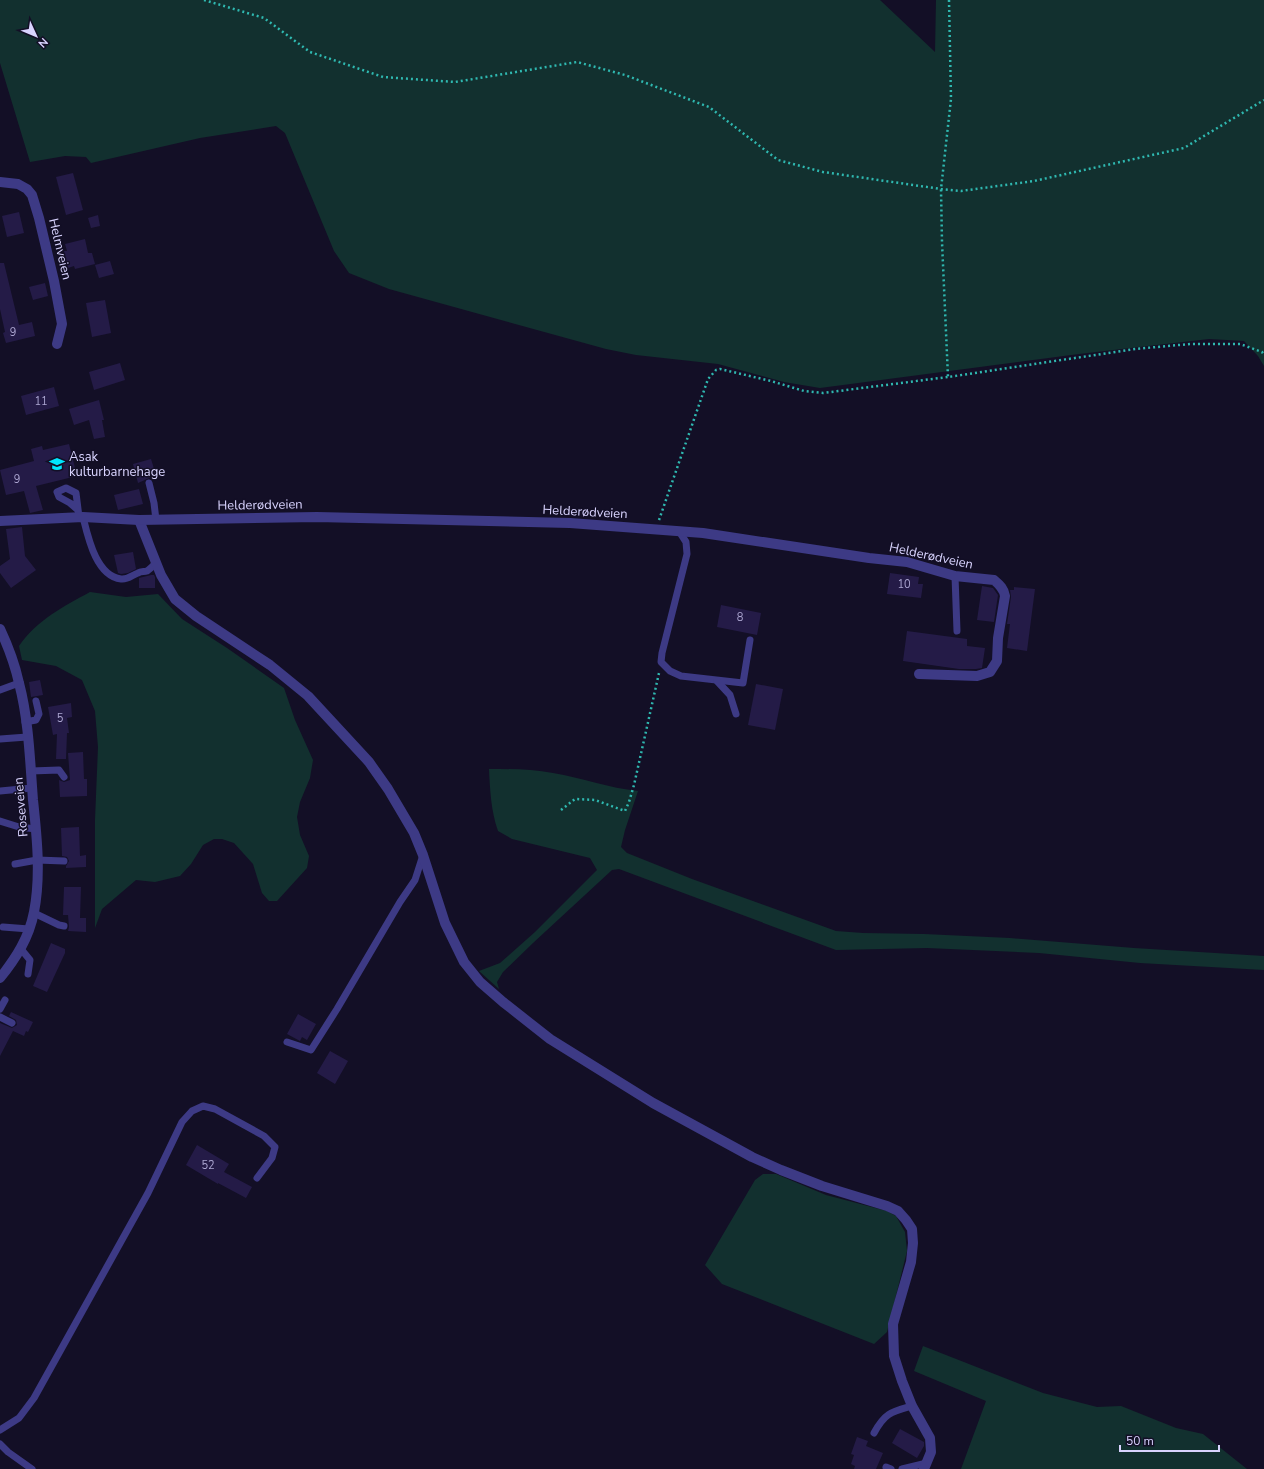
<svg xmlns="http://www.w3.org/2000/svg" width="1264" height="1469" viewBox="0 0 1264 1469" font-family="'Nunito Sans',sans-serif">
	<rect width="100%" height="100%" fill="#130f26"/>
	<g fill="#12302f">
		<path d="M 0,0 L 880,0 L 935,52 L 936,0 L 1264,0 L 1264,366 L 1258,356 L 1244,341 L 1209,339 L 1079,354 L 820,388 L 784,382 L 718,364 L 636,355 L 606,349 L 389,289 L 349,273 L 334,251 L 285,133 L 276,126 L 200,138 L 91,163 L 86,157 L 65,156 L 30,162 L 0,63 Z"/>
		<path d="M 90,592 L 126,597 L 158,594 L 182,619 L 227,648 L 284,688 L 295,720 L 313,760 L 310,778 L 300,802 L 297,817 L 300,835 L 309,856 L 307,868 L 277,901 L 269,901 L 262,893 L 253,864 L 234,843 L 222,839 L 214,839 L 203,845 L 191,864 L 180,876 L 155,882 L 136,880 L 102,909 L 95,928 L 95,820 L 98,747 L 95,711 L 82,680 L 56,666 L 22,660 L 19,646 C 37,620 64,606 90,592 Z"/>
		<path d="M 489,769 C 510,769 532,769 553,773 C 582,778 609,788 638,791 L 625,830 L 621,847 L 627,853 L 692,879 L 836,931 L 863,933 L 924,934 L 1010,938 L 1134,948 L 1264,956 L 1264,970 L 1140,963 L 1039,953 L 927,948 L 836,950 L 619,869 L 612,870 L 533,943 L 503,972 L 497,982 L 499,989 L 479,971 L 500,963 L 535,932 L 597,870 L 590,858 L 512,839 L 498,831 C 491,811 490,790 489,769 Z"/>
		<path d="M 763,1174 L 776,1174 L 826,1195 L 887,1211 L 896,1216 L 905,1232 L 907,1251 L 887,1332 L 874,1344 L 722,1284 L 705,1265 L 755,1180 Z"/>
		<path d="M 923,1346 L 1043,1393 L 1097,1407 L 1121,1406 L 1176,1428 L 1203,1434 L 1247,1469 L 961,1469 L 986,1401 L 914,1371 Z"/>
	</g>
	<g fill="#241b47">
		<path d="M 73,173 L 83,210 L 66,215 L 56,177 Z"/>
		<path d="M 19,212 L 24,233 L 7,237 L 2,216 Z"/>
		<path d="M 98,215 L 100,226 L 91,228 L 88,218 Z"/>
		<path d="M 85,239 L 88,253 L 92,253 L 95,264 L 75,269 L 74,266 L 68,268 L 64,251 L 67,251 L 65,244 Z"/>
		<path d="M 110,261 L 114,274 L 99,278 L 95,265 Z"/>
		<path d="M 0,263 L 4,263 L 19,325 L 32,322 L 35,336 L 6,343 L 3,333 L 5,332 L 0,309 Z"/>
		<path d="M 45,283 L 48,296 L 33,300 L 29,287 Z"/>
		<path d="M 105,300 L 111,333 L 92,337 L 86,303 Z"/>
		<path d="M 120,363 L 125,380 L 94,390 L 89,372 Z"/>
		<path d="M 54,387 L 59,406 L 26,415 L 21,396 Z"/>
		<path d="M 99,400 L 104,420 L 102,420 L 105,437 L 94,439 L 89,420 L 74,425 L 69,409 Z"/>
		<path d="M 69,444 L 77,476 L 36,486 L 43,510 L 30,513 L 24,491 L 6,495 L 0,470 L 34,461 L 31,449 L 42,446 L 43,450 Z"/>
		<path d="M 151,459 L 156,475 L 138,483 L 133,464 Z"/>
		<path d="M 139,489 L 143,504 L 118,510 L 114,495 Z"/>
		<path d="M 22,527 L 25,556 L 36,570 L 11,588 L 0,573 L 0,566 L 10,559 L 6,529 Z"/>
		<path d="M 133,552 L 136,569 L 128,573 L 121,574 L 118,573 L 114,555 Z"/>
		<path d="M 890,573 L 919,577 L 918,584 L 923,584 L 921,598 L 887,594 Z"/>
		<path d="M 151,575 L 154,575 L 155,577 L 155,588 L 139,588 L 139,578 Z"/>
		<path d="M 982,586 L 993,588 L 998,595 L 994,622 L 977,620 Z"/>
		<path d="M 1014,587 L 1035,589 L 1027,651 L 1007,648 L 1010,624 L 1007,624 L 1011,597 L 1010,590 L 1014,590 Z"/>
		<path d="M 721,605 L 761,613 L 757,635 L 717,627 Z"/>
		<path d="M 907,631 L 967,639 L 967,646 L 985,648 L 982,668 L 976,669 L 959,669 L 903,661 Z"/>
		<path d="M 40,680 L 43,695 L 31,697 L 29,682 Z"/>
		<path d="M 756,684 L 783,689 L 775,730 L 748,725 Z"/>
		<path d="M 71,703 L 72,717 L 67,718 L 69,733 L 67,733 L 66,759 L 56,759 L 57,734 L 53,735 L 48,707 Z"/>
		<path d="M 83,752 L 84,779 L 87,779 L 87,796 L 60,797 L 59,780 L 64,782 L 70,780 L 68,753 Z"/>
		<path d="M 79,827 L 80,856 L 86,855 L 86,867 L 66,868 L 66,866 L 69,861 L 67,857 L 62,856 L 61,828 Z"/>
		<path d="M 64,887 L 81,887 L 80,918 L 86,918 L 86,932 L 68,931 L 69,927 L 68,915 L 63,915 Z"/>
		<path d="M 51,943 L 65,949 L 65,953 L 47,992 L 33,986 Z"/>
		<path d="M 11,1012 L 33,1022 L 28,1032 L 26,1031 L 24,1036 L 13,1031 L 0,1056 L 0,1023 L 12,1028 L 17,1025 L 16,1020 L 9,1016 Z"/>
		<path d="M 298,1014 L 316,1024 L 307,1040 L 302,1037 L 300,1041 L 287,1034 Z"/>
		<path d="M 330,1051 L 348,1061 L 335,1084 L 317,1073 Z"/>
		<path d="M 197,1145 L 229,1164 L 224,1172 L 252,1187 L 246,1198 L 218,1183 L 218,1184 L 186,1165 Z"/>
		<path d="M 900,1429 L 924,1442 L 924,1446 L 917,1458 L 892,1443 Z"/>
		<path d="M 857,1437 L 868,1441 L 866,1446 L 883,1453 L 876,1469 L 854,1469 L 855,1466 L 851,1464 L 854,1455 L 851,1454 Z"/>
	</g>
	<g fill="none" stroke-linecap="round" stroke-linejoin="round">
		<g stroke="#2fb8b0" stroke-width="2.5" stroke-dasharray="2 3" stroke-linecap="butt">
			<path d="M 204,0 L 264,18 L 310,52 L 383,77 L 455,82 L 577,62 L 625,75 L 709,107 L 778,160 L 823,172 L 941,189 L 961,191 L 1034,181 L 1184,148 L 1264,100"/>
			<path d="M 949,0 L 951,99 L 941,189 L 942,242 L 948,377 L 1135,349 L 1190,344 L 1240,344 L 1262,352 L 1264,355"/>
			<path d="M 659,520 L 708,379 L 716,370 L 720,369 L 771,381 L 804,391 L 823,393 L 948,377"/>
			<path d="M 561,810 L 575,799 L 595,800 L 625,811 L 629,802 L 634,785 L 659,673"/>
		</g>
		<g stroke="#3d3a85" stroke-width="7">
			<path d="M 149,483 L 154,503 L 156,520"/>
			<path d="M 78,510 L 70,503 L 59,497 L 57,492 L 66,488 L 76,493 L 79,517"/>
			<path d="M 83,517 C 88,537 96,576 121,579 C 128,580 132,575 138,573 C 141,571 144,572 147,571 C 150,569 154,565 156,563"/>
			<path d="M 679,531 L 686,542 L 687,554 L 662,653 L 661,662 L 670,671 L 681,676 L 743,683 L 750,640"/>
			<path d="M 955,576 L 957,631"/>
			<path d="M 717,681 L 730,695 L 736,714"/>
			<path d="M 0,690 L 19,683"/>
			<path d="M 25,722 L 36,720 L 39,714 L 36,701"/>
			<path d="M 0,739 L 27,737"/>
			<path d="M 31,771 L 59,770 L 64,777"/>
			<path d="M 0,791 L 32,788"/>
			<path d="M 0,821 L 19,827 L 36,829"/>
			<path d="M 15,864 L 37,860 L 64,861"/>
			<path d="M 34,913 L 59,925 L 64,926"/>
			<path d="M 3,927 L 29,929"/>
			<path d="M 21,949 L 30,960 L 28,974"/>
			<path d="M 0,1009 L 5,1000"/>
			<path d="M 0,1017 L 12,1023"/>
			<path d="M 287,1042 L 311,1050 L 337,1009 L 400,902 L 415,880 L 423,855"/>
			<path d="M 0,1430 L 19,1418 L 34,1398 L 148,1193 L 182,1122 L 192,1111 L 203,1106 L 215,1109 L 264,1136 L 275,1147 L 272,1158 L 257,1178"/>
			<path d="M 874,1433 C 885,1413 891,1412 912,1406"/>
			<path d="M 0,1444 L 8,1452 L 32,1469"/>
			<path d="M 886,1467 L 891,1469"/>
			<path d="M 902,1469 L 927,1463"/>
		</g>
		<g stroke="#3d3a85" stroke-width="10">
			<path d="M 0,182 L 18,184 L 27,189 L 32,195 L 39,218 L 54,281 L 62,324 L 57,344"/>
			<path d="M 139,520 L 161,575 L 175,599 L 196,616 L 270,665 L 308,696 L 369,762 L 388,789 L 414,833 L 423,855 L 445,923 L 464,962 L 480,982 L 503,1002 L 550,1039 L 653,1103 L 752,1157 L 781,1170 L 822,1186 L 887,1206 L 898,1211 L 906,1220 L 912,1229 L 913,1243 L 911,1262 L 893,1324 L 894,1356 L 902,1381 L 912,1406 L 930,1438 L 931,1452 L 924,1469"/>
			<path d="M 0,521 L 83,517 L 139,520 L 317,517 L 570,523 L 703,533 L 869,558 L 907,562 L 955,576 L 994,580 C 1000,585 1004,589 1005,596 L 998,638 L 997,661 L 990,672 L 977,676 L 919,674"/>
			<path d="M 0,629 C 8,646 15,665 19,683 C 29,721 30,762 33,800 C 37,837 41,876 34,912 C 29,938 16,958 0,978"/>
		</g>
	</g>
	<defs>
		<g id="school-bare" transform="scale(1.2)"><path d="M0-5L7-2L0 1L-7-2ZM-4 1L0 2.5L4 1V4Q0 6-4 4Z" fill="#00e5ff" stroke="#130f26" stroke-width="2.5" paint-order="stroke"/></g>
	</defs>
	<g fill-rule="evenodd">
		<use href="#school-bare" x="57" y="464"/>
	</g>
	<g text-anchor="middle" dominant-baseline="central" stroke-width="3" stroke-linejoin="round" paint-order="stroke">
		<g font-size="11" fill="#aca6d1">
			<text x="13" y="332">9</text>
			<text x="41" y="401">11</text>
			<text x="17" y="479">9</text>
			<text x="904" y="584">10</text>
			<text x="740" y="617">8</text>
			<text x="60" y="718">5</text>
			<text x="208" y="1165">52</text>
		</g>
		<g font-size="13" fill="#d9d4ff" stroke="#130f26">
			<text transform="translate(60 249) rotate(77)">Helmveien</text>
			<text transform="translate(260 505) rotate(-1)">Helderødveien</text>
			<text transform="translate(585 512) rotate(3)">Helderødveien</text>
			<text transform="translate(931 556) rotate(12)">Helderødveien</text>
			<text transform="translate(21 807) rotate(-95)">Roseveien</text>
		</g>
		<g font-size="13" fill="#d9d4ff" stroke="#130f26" text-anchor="start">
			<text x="69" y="457">Asak<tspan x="69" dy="15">kulturbarnehage</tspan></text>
		</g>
	</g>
	<g transform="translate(36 36) rotate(134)" stroke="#130f26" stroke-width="3" paint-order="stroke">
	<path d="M0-3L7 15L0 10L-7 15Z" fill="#d9d4ff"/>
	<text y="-6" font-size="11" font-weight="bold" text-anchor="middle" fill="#d9d4ff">N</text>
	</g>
	<path d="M1120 1445v6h99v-6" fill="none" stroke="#d9d4ff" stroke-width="2"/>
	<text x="1126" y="1445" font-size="12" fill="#d9d4ff" stroke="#130f26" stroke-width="3" paint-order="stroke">50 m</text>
</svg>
